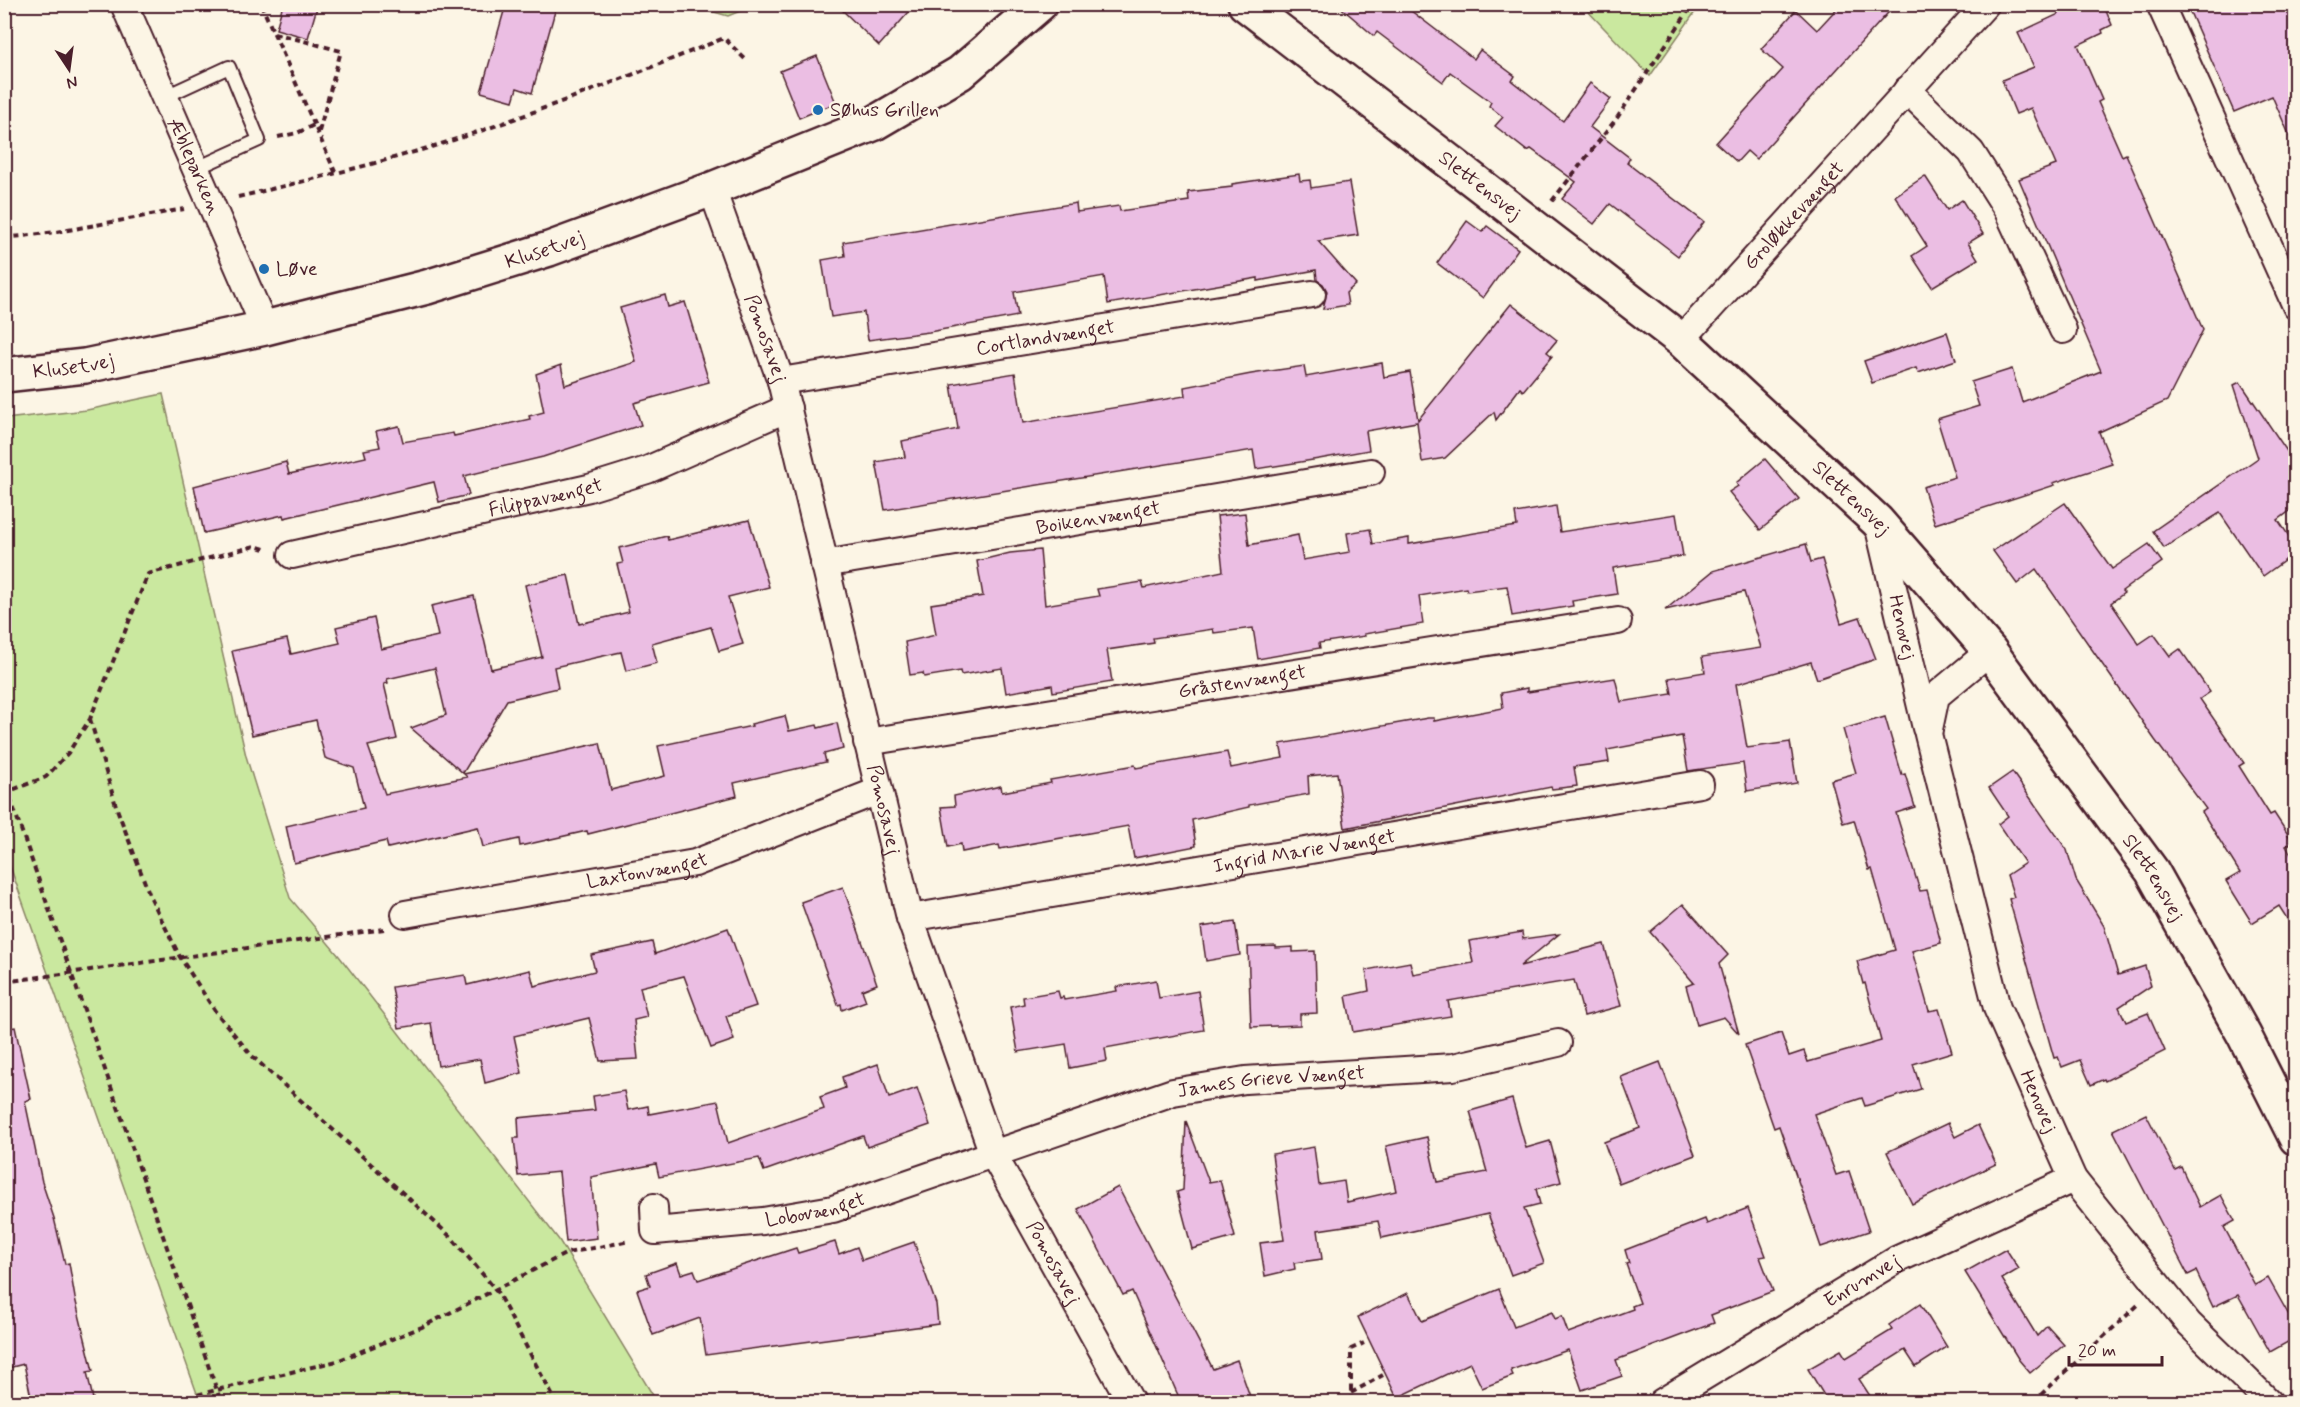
<svg xmlns="http://www.w3.org/2000/svg" width="2300" height="1407" viewBox="0 0 2300 1407" font-family="Mynerve,sans-serif">
	<rect width="100%" height="100%" fill="#fcf5e5"/>
	<filter id="ink" filterUnits="userSpaceOnUse"><feTurbulence type="fractalNoise" baseFrequency=".0167" numOctaves="2"/><feDisplacementMap in="SourceGraphic" scale="12" xChannelSelector="R" yChannelSelector="G"/><feConvolveMatrix kernelMatrix="1 2 1 2 8 2 1 2 1" color-interpolation-filters="sRGB"/></filter>
	<g filter="url(#ink)">
		<g fill="#cae89f" stroke="#8a8465" stroke-width="1.5">
			<path d="M 702,5 L 702,4 L 755,5 L 728,16 L 704,9 Z"/>
			<path d="M 1582,5 L 1700,5 L 1650,76 Z"/>
			<path d="M 163,394 L 246,756 L 290,898 L 339,956 L 559,1240 L 657,1402 L 200,1402 L 5,852 L 5,419 L 87,410 Z"/>
		</g>
		<g fill="#ebbee3" stroke="#4a1f2b" stroke-width="1.5">
			<path d="M 283,4 L 318,4 L 308,38 L 276,29 Z"/>
			<path d="M 506,4 L 557,4 L 532,93 L 517,88 L 513,101 L 481,92 Z"/>
			<path d="M 836,4 L 916,4 L 879,46 Z"/>
			<path d="M 1337,4 L 1402,4 L 1474,59 L 1480,50 L 1515,76 L 1512,81 L 1563,121 L 1590,83 L 1611,99 L 1590,127 L 1630,158 L 1627,163 L 1704,222 L 1678,256 L 1610,204 L 1594,224 L 1562,199 L 1576,182 L 1531,149 L 1527,151 L 1495,126 L 1503,117 L 1489,106 L 1491,102 L 1450,72 L 1443,82 L 1377,32 L 1374,36 Z"/>
			<path d="M 1841,4 L 1896,4 L 1756,159 L 1747,151 L 1737,162 L 1716,143 L 1783,69 L 1761,49 L 1796,10 L 1817,30 Z"/>
			<path d="M 2054,4 L 2103,4 L 2112,25 L 2102,30 L 2103,33 L 2078,45 L 2102,100 L 2098,102 L 2122,156 L 2126,154 L 2203,330 L 2167,401 L 2099,432 L 2112,464 L 2053,483 L 2055,485 L 1935,524 L 1923,487 L 1955,477 L 1937,419 L 1979,406 L 1971,382 L 2012,369 L 2022,402 L 2101,371 L 2019,179 L 2056,165 L 2031,108 L 2016,114 L 2002,80 L 2034,67 L 2018,33 L 2059,14 Z"/>
			<path d="M 2206,4 L 2295,4 L 2295,148 L 2272,96 L 2234,112 L 2190,12 Z"/>
			<path d="M 817,56 L 836,103 L 799,118 L 780,71 Z"/>
			<path d="M 1299,174 L 1300,181 L 1310,180 L 1311,188 L 1349,182 L 1358,235 L 1318,241 L 1356,284 L 1346,293 L 1348,305 L 1323,309 L 1327,291 L 1323,284 L 1317,280 L 1316,270 L 1258,281 L 1258,278 L 1108,304 L 1104,276 L 1014,292 L 1018,316 L 929,332 L 868,340 L 864,312 L 831,317 L 822,260 L 845,256 L 843,242 L 1076,203 L 1077,212 L 1119,206 L 1120,211 L 1189,201 L 1188,192 L 1232,187 L 1232,184 Z"/>
			<path d="M 1925,176 L 1947,210 L 1962,200 L 1983,234 L 1968,243 L 1978,259 L 1932,287 L 1912,256 L 1927,246 L 1895,196 Z"/>
			<path d="M 1467,221 L 1482,232 L 1487,226 L 1518,249 L 1483,298 L 1437,263 Z"/>
			<path d="M 665,295 L 668,307 L 685,302 L 709,382 L 634,403 L 641,425 L 543,457 L 464,476 L 469,495 L 439,502 L 434,482 L 284,518 L 283,515 L 204,533 L 194,486 L 286,462 L 289,474 L 366,457 L 364,450 L 380,447 L 376,431 L 399,426 L 403,442 L 453,433 L 454,436 L 530,419 L 529,416 L 544,412 L 536,374 L 561,365 L 565,385 L 636,362 L 620,308 Z"/>
			<path d="M 1511,304 L 1557,340 L 1547,352 L 1552,356 L 1523,391 L 1520,388 L 1496,420 L 1494,412 L 1445,458 L 1422,462 L 1417,422 L 1366,431 L 1369,450 L 1319,459 L 1256,469 L 1253,450 L 885,510 L 876,462 L 905,457 L 902,441 L 958,429 L 951,384 L 1015,373 L 1023,423 L 1185,396 L 1184,387 L 1251,374 L 1304,366 L 1306,377 L 1382,363 L 1384,377 L 1410,372 L 1418,420 Z"/>
			<path d="M 1947,332 L 1956,360 L 1918,373 L 1916,368 L 1872,383 L 1864,361 Z"/>
			<path d="M 2240,382 L 2295,463 L 2295,507 L 2278,520 L 2295,545 L 2295,553 L 2263,576 L 2220,513 L 2164,548 L 2153,531 L 2258,458 L 2234,385 Z"/>
			<path d="M 1765,459 L 1799,499 L 1760,530 L 1729,492 L 1738,486 L 1736,483 Z"/>
			<path d="M 2065,503 L 2112,569 L 2149,544 L 2162,562 L 2122,591 L 2124,593 L 2111,603 L 2139,644 L 2154,634 L 2170,656 L 2180,649 L 2210,692 L 2200,699 L 2244,763 L 2239,766 L 2270,815 L 2274,813 L 2293,842 L 2286,846 L 2295,861 L 2295,931 L 2279,906 L 2252,923 L 2226,881 L 2240,873 L 2202,812 L 2206,809 L 2155,740 L 2036,569 L 2017,584 L 1993,551 Z"/>
			<path d="M 1556,506 L 1560,532 L 1676,514 L 1683,556 L 1613,568 L 1617,594 L 1572,601 L 1573,606 L 1512,616 L 1507,586 L 1467,591 L 1466,588 L 1419,596 L 1423,624 L 1364,634 L 1365,636 L 1319,643 L 1320,648 L 1258,659 L 1253,628 L 1214,633 L 1213,629 L 1153,638 L 1154,643 L 1107,650 L 1112,682 L 1053,692 L 1052,685 L 1006,693 L 1002,668 L 961,675 L 960,671 L 924,677 L 923,673 L 910,675 L 905,642 L 936,635 L 931,604 L 983,596 L 977,561 L 1010,553 L 1040,550 L 1045,605 L 1099,596 L 1097,589 L 1142,582 L 1144,588 L 1223,571 L 1217,516 L 1245,513 L 1249,545 L 1298,535 L 1303,560 L 1350,552 L 1347,533 L 1370,529 L 1373,544 L 1409,538 L 1409,544 L 1517,526 L 1515,513 Z"/>
			<path d="M 749,520 L 769,587 L 728,597 L 743,644 L 719,651 L 711,627 L 652,643 L 657,663 L 626,671 L 621,652 L 554,667 L 558,688 L 507,700 L 463,773 L 411,728 L 446,715 L 435,668 L 387,679 L 388,683 L 384,684 L 397,739 L 368,746 L 385,794 L 467,777 L 464,774 L 600,743 L 611,790 L 665,776 L 658,746 L 752,726 L 751,724 L 785,716 L 789,731 L 817,725 L 818,728 L 837,723 L 843,749 L 824,754 L 826,762 L 734,783 L 737,796 L 588,834 L 587,831 L 520,846 L 519,839 L 483,847 L 478,827 L 388,848 L 386,841 L 294,863 L 286,826 L 364,808 L 354,768 L 325,758 L 316,720 L 252,735 L 232,651 L 287,639 L 291,654 L 340,643 L 336,627 L 374,618 L 381,649 L 438,636 L 431,606 L 474,596 L 491,669 L 542,657 L 525,585 L 568,575 L 579,624 L 629,612 L 617,564 L 623,563 L 619,548 L 667,536 L 668,540 Z"/>
			<path d="M 1806,544 L 1811,562 L 1822,559 L 1841,623 L 1860,617 L 1876,659 L 1817,679 L 1811,662 L 1736,684 L 1747,748 L 1790,742 L 1797,783 L 1747,791 L 1743,763 L 1688,771 L 1682,736 L 1607,750 L 1609,762 L 1574,767 L 1577,786 L 1552,789 L 1551,787 L 1345,828 L 1337,773 L 1308,776 L 1309,794 L 1249,805 L 1249,807 L 1192,820 L 1196,846 L 1134,858 L 1128,826 L 1000,849 L 999,845 L 962,852 L 961,844 L 948,847 L 941,807 L 955,806 L 954,796 L 1001,786 L 1002,792 L 1051,783 L 1050,780 L 1135,765 L 1136,768 L 1227,752 L 1231,768 L 1283,758 L 1280,744 L 1428,718 L 1434,718 L 1434,721 L 1503,708 L 1501,693 L 1527,688 L 1527,692 L 1615,678 L 1621,702 L 1672,694 L 1669,678 L 1705,672 L 1702,657 L 1761,648 L 1744,592 L 1665,610 L 1713,571 Z"/>
			<path d="M 1885,717 L 1902,775 L 1905,774 L 1915,807 L 1896,813 L 1920,891 L 1927,890 L 1941,943 L 1912,951 L 1929,1011 L 1939,1009 L 1952,1052 L 1913,1064 L 1921,1089 L 1865,1106 L 1862,1098 L 1814,1114 L 1836,1175 L 1849,1171 L 1869,1231 L 1821,1247 L 1779,1126 L 1774,1128 L 1745,1045 L 1781,1033 L 1789,1056 L 1804,1051 L 1808,1062 L 1881,1041 L 1865,983 L 1863,984 L 1857,961 L 1895,950 L 1872,869 L 1869,870 L 1854,820 L 1843,823 L 1831,780 L 1856,773 L 1843,729 Z"/>
			<path d="M 2012,772 L 2067,850 L 2076,880 L 2104,926 L 2118,975 L 2145,966 L 2151,986 L 2119,1007 L 2126,1022 L 2148,1013 L 2165,1051 L 2105,1081 L 2104,1079 L 2091,1085 L 2080,1060 L 2062,1067 L 2058,1057 L 2054,1058 L 2009,899 L 2014,897 L 2007,875 L 2025,863 L 1998,824 L 2008,816 L 1989,788 Z"/>
			<path d="M 843,887 L 877,984 L 862,990 L 866,1001 L 842,1010 L 841,1004 L 838,1005 L 801,902 Z"/>
			<path d="M 1683,904 L 1728,955 L 1719,964 L 1739,1034 L 1724,1017 L 1697,1025 L 1686,986 L 1694,983 L 1650,932 Z"/>
			<path d="M 1235,922 L 1240,955 L 1206,961 L 1201,927 Z"/>
			<path d="M 728,928 L 756,1006 L 726,1016 L 734,1040 L 711,1048 L 684,976 L 640,987 L 647,1017 L 634,1020 L 638,1059 L 600,1061 L 589,1018 L 514,1036 L 522,1073 L 485,1083 L 480,1059 L 438,1066 L 431,1023 L 399,1028 L 392,987 L 465,975 L 467,985 L 530,970 L 534,986 L 595,971 L 591,955 L 652,942 L 655,954 Z"/>
			<path d="M 1522,932 L 1523,939 L 1559,934 L 1520,966 L 1604,944 L 1621,1006 L 1584,1016 L 1574,980 L 1448,1001 L 1451,1016 L 1353,1032 L 1346,996 L 1369,991 L 1366,970 L 1410,962 L 1413,974 L 1473,963 L 1469,941 Z"/>
			<path d="M 1276,946 L 1276,948 L 1293,947 L 1293,952 L 1315,951 L 1317,1013 L 1300,1014 L 1300,1025 L 1251,1027 L 1248,947 Z"/>
			<path d="M 1156,980 L 1159,998 L 1198,991 L 1204,1030 L 1105,1048 L 1107,1061 L 1070,1068 L 1066,1044 L 1018,1052 L 1010,1007 L 1024,1004 L 1023,997 L 1058,991 L 1060,998 L 1063,997 L 1064,1000 L 1117,991 L 1116,987 Z"/>
			<path d="M 15,1027 L 31,1099 L 25,1101 L 42,1182 L 54,1218 L 65,1264 L 69,1263 L 75,1298 L 93,1371 L 87,1372 L 93,1399 L 80,1402 L 32,1402 L 24,1364 L 4,1369 L 4,1029 Z"/>
			<path d="M 1660,1062 L 1695,1155 L 1619,1184 L 1604,1142 L 1640,1128 L 1621,1077 Z"/>
			<path d="M 878,1064 L 889,1098 L 917,1088 L 930,1125 L 867,1147 L 863,1136 L 764,1171 L 759,1158 L 659,1177 L 656,1164 L 591,1177 L 597,1238 L 566,1242 L 559,1172 L 518,1176 L 514,1138 L 519,1138 L 518,1118 L 595,1110 L 593,1096 L 624,1091 L 628,1110 L 648,1106 L 649,1114 L 718,1101 L 728,1143 L 824,1109 L 820,1097 L 845,1088 L 842,1077 Z"/>
			<path d="M 1512,1099 L 1526,1148 L 1550,1141 L 1561,1182 L 1536,1189 L 1540,1204 L 1524,1208 L 1544,1263 L 1511,1275 L 1488,1214 L 1382,1238 L 1378,1221 L 1318,1230 L 1322,1259 L 1294,1263 L 1295,1269 L 1265,1276 L 1260,1243 L 1284,1240 L 1272,1154 L 1314,1147 L 1319,1185 L 1344,1181 L 1347,1202 L 1396,1191 L 1386,1146 L 1427,1137 L 1437,1182 L 1487,1172 L 1470,1111 Z"/>
			<path d="M 2146,1114 L 2175,1170 L 2181,1167 L 2200,1207 L 2221,1195 L 2235,1221 L 2224,1227 L 2255,1285 L 2268,1278 L 2295,1326 L 2295,1338 L 2270,1352 L 2238,1295 L 2213,1307 L 2196,1271 L 2188,1275 L 2113,1130 Z"/>
			<path d="M 1186,1121 L 1209,1182 L 1220,1180 L 1235,1237 L 1192,1249 L 1177,1192 L 1183,1190 Z"/>
			<path d="M 1948,1123 L 1955,1137 L 1978,1125 L 1996,1164 L 1912,1204 L 1887,1152 Z"/>
			<path d="M 1118,1187 L 1213,1369 L 1237,1360 L 1252,1402 L 1181,1402 L 1132,1291 L 1123,1295 L 1078,1209 Z"/>
			<path d="M 1748,1208 L 1766,1256 L 1760,1257 L 1773,1291 L 1711,1315 L 1714,1323 L 1616,1360 L 1622,1376 L 1582,1390 L 1568,1350 L 1511,1370 L 1513,1376 L 1482,1388 L 1470,1363 L 1397,1398 L 1358,1317 L 1408,1293 L 1422,1321 L 1499,1289 L 1514,1327 L 1552,1312 L 1555,1319 L 1562,1316 L 1568,1333 L 1633,1309 L 1632,1306 L 1640,1303 L 1626,1264 L 1629,1263 L 1625,1250 L 1705,1219 L 1707,1224 Z"/>
			<path d="M 835,1242 L 839,1254 L 857,1247 L 862,1260 L 914,1242 L 936,1304 L 938,1324 L 706,1355 L 700,1318 L 653,1335 L 637,1290 L 650,1286 L 646,1274 L 677,1263 L 681,1274 L 694,1270 L 698,1280 L 796,1248 L 798,1253 Z"/>
			<path d="M 2006,1249 L 2019,1269 L 2002,1279 L 2037,1336 L 2047,1326 L 2064,1345 L 2030,1373 L 2019,1360 L 1965,1272 Z"/>
			<path d="M 1920,1304 L 1947,1347 L 1916,1367 L 1905,1350 L 1859,1379 L 1874,1402 L 1828,1402 L 1808,1369 L 1841,1350 L 1846,1358 L 1892,1330 L 1889,1325 Z"/>
		</g>
		<g fill="none" stroke-linecap="round" stroke-linejoin="round">
			<g stroke="#4a1f2b" stroke-width="16">
				<path id="lane" d="M 164,97 L 229,67 L 259,140 L 195,169"/>
			</g>
			<g stroke="#4a1f2b" stroke-width="30">
				<g id="street">
					<path id="s1" d="M 124,4 L 265,328"/>
					<path d="M 2160,4 L 2296,306"/>
					<path d="M 1907,90 L 1971,152 L 2007,209 L 2063,330"/>
					<path id="s2" d="M 712,189 L 781,381 L 910,918 L 993,1154 L 1131,1402"/>
					<path id="s3" d="M 1681,340 L 1986,4"/>
					<path id="s4" d="M 781,381 L 1312,294"/>
					<path id="s5" d="M 1878,524 L 1926,728"/>
					<path id="s6" d="M 292,555 L 589,488 L 647,470 L 788,408"/>
					<path id="s7" d="M 824,564 L 1371,472"/>
					<path id="s8" d="M 1990,651 L 1936,696 L 1928,734 L 1997,1008 L 2073,1179 L 2189,1324 L 2269,1402"/>
					<path id="s9" d="M 867,742 L 1618,621"/>
					<path id="s10" d="M 405,914 L 695,863 L 878,791"/>
					<path id="s11" d="M 910,918 L 1700,784"/>
					<path id="s12" d="M 654,1207 L 655,1231 L 763,1221 L 833,1209 L 1173,1092 L 1245,1080 L 1453,1067 L 1558,1043"/>
					<path id="s13" d="M 1662,1402 L 1896,1260 L 2073,1179"/>
				</g>
			</g>
			<g stroke="#4a1f2b" stroke-width="38">
				<g id="secondary">
					<path id="s14" d="M 1245,4 L 1681,340 L 1877,521 L 1990,651 L 2152,871 L 2244,1035 L 2296,1138"/>
					<path id="s15" d="M 4,375 L 85,366 L 265,328 L 427,287 L 549,249 L 712,189 L 873,124 L 960,73 L 1040,4"/>
				</g>
			</g>
			<g stroke="#4a1f2b" stroke-width="4" stroke-dasharray="6 4.5" stroke-linecap="butt">
				<path d="M 261,4 L 336,174"/>
				<path d="M 274,33 L 341,51 L 318,135"/>
				<path d="M 278,137 L 297,133 L 314,125"/>
				<path d="M 238,197 C 322,177 407,157 489,128 C 568,100 646,70 724,38 L 747,61"/>
				<path d="M 1552,201 L 1617,118 L 1693,4"/>
				<path d="M 4,238 L 57,232 L 184,209"/>
				<path d="M 90,719 L 117,809 L 150,896 L 180,957 L 215,1011 L 252,1056 L 451,1237 L 496,1290 L 556,1402"/>
				<path d="M 4,778 L 8,792 L 221,1402"/>
				<path d="M 4,793 L 46,777 L 68,753 L 90,719 L 148,574 L 255,546 L 265,549"/>
				<path d="M 4,982 L 384,929"/>
				<path d="M 1351,1393 L 1383,1375"/>
				<path d="M 167,1402 L 337,1361 L 422,1327 L 567,1253 L 630,1241"/>
				<path d="M 1351,1402 L 1351,1349 L 1364,1343"/>
				<path d="M 2033,1402 L 2138,1305"/>
			</g>
			<use href="#lane" stroke="#fcf5e5" stroke-width="12"/>
			<use href="#street" stroke="#fcf5e5" stroke-width="26"/>
			<use href="#secondary" stroke="#fcf5e5" stroke-width="33"/>
		</g>
	</g>
	<g fill="#1f6fb2" stroke="#fcf5e5" stroke-width="2">
		<circle cx="818" cy="110" r="6"/>
		<circle cx="264" cy="269" r="6"/>
	</g>
	<g text-anchor="middle" dominant-baseline="central" stroke-width="4.5" stroke-linejoin="round" paint-order="stroke">
		<g font-size="20" fill="#4a1f2b" stroke="#fcf5e5" text-anchor="start">
			<text x="830" y="110">Søhus Grillen</text>
			<text x="276" y="269">Løve</text>
		</g>
		<g font-size="20" fill="#4a1f2b" stroke="#fcf5e5">
			<text stroke="none"><textPath href="#s1" startOffset="177">Æbleparken</textPath></text>
			<text stroke="none"><textPath href="#s14" startOffset="297">Slettensvej</textPath></text>
			<text stroke="none"><textPath href="#s3" startOffset="168">Groløkkevænget</textPath></text>
			<text stroke="none"><textPath href="#s15" startOffset="556">Klusetvej</textPath></text>
			<text stroke="none"><textPath href="#s4" startOffset="268">Cortlandvænget</textPath></text>
			<text stroke="none"><textPath href="#s2" startOffset="159">Pomosavej</textPath></text>
			<text stroke="none"><textPath href="#s15" startOffset="70">Klusetvej</textPath></text>
			<text stroke="none"><textPath href="#s6" startOffset="260">Filippavænget</textPath></text>
			<text stroke="none"><textPath href="#s14" startOffset="783">Slettensvej</textPath></text>
			<text stroke="none"><textPath href="#s7" startOffset="278">Boikenvænget</textPath></text>
			<text stroke="none"><textPath href="#s5" startOffset="106">Henovej</textPath></text>
			<text stroke="none"><textPath href="#s9" startOffset="380">Gråstenvænget</textPath></text>
			<text stroke="none"><textPath href="#s2" startOffset="645">Pomosavej</textPath></text>
			<text stroke="none"><textPath href="#s11" startOffset="400">Ingrid Marie Vænget</textPath></text>
			<text stroke="none"><textPath href="#s10" startOffset="246">Laxtonvænget</textPath></text>
			<text stroke="none"><textPath href="#s14" startOffset="1269">Slettensvej</textPath></text>
			<text stroke="none"><textPath href="#s12" startOffset="662">James Grieve Vænget</textPath></text>
			<text stroke="none"><textPath href="#s8" startOffset="494">Henovej</textPath></text>
			<text stroke="none"><textPath href="#s12" startOffset="186">Lobovænget</textPath></text>
			<text stroke="none"><textPath href="#s2" startOffset="1131">Pomosavej</textPath></text>
			<text stroke="none"><textPath href="#s13" startOffset="234">Enrumvej</textPath></text>
		</g>
	</g>
	<rect width="2300" height="1407" fill="none" stroke="#fcf5e5" stroke-width="24"/>
	<rect x="12" y="12" width="2276" height="1383" fill="none" stroke="#4a1f2b" stroke-width="2" filter="url(#ink)"/>
	<g transform="translate(69 69) rotate(167)" stroke="#fcf5e5" stroke-width="4.5" paint-order="stroke">
	<path d="M0-4.5L10 22L0 15L-10 22Z" fill="#4a1f2b"/>
	<text y="-9" font-size="16" font-weight="bold" text-anchor="middle" fill="#4a1f2b">N</text>
	</g>
	<path d="M2069 1356v9h93v-9" fill="none" stroke="#4a1f2b" stroke-width="3"/>
	<text x="2078" y="1356" font-size="18" fill="#4a1f2b" stroke="#fcf5e5" stroke-width="4.5" paint-order="stroke">20 m</text>
</svg>
